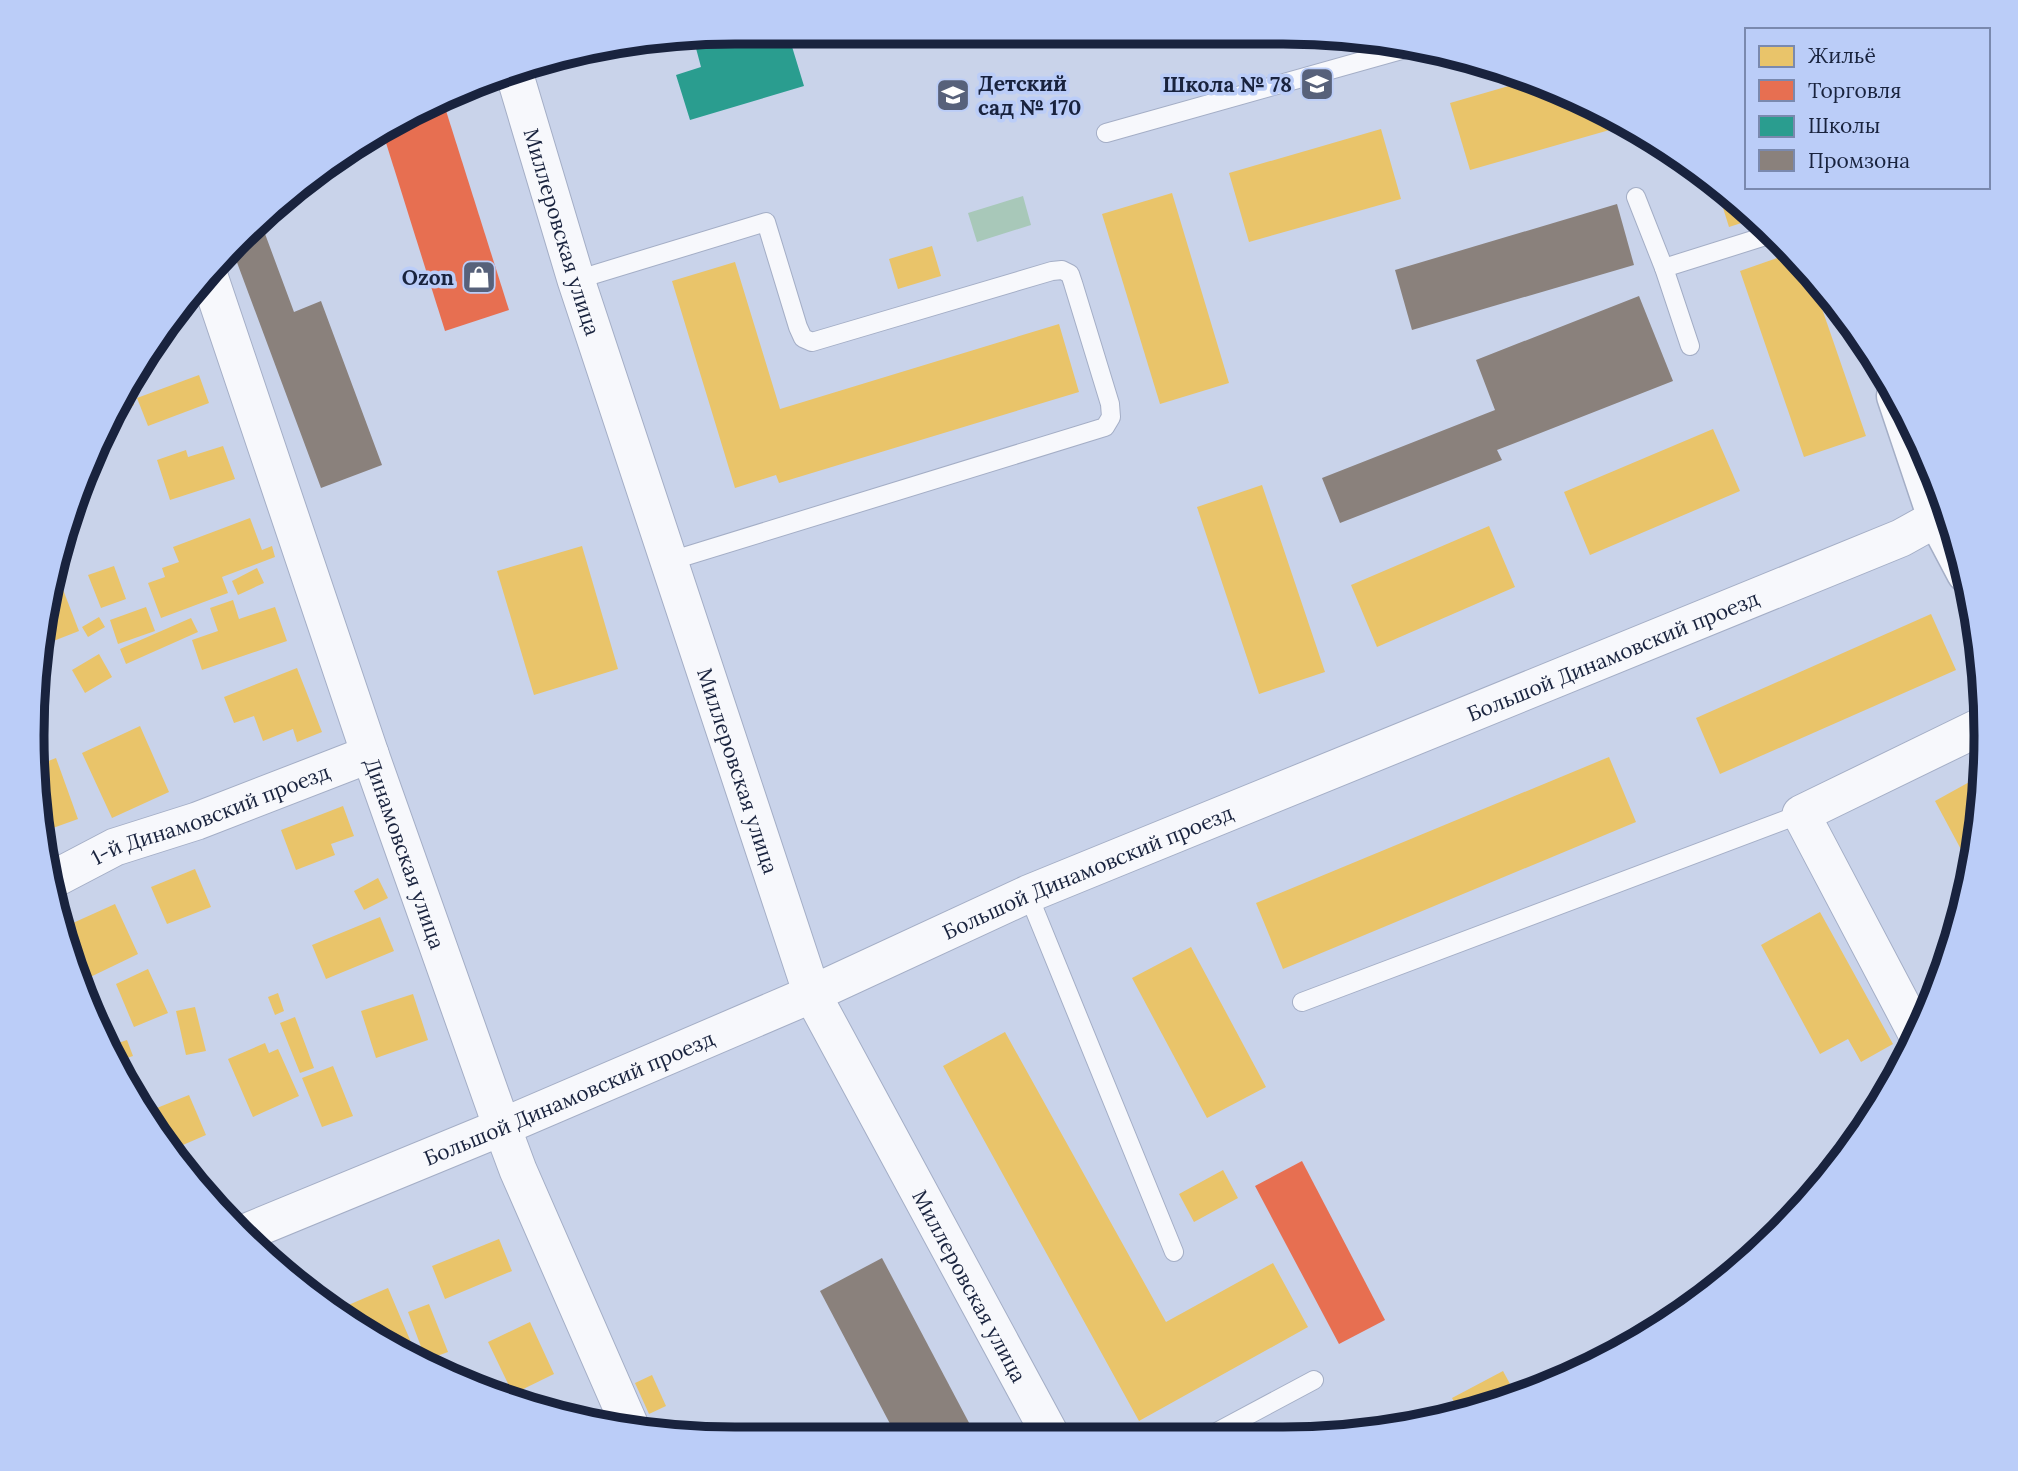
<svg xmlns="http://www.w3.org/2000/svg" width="2018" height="1471" viewBox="0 0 2018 1471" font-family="Lora,serif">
	<rect width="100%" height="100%" fill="#c9d3ea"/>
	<path fill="#a8c8b9" d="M 1023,196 L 1031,225 L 977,242 L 968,213 Z"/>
	<g fill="#e9c46a">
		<path d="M 1533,79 L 1552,85 L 1618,120 L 1620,127 L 1470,170 L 1450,103 Z"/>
		<path d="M 1381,129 L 1401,199 L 1249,242 L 1229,173 Z"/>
		<path d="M 1715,182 L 1747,206 L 1757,218 L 1729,227 Z"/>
		<path d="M 1172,193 L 1229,383 L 1160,404 L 1102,214 Z"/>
		<path d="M 932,246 L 941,276 L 898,289 L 889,259 Z"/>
		<path d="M 1791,253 L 1810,274 L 1866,436 L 1804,457 L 1740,271 Z"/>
		<path d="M 735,262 L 780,409 L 1059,324 L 1079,392 L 779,483 L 776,475 L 735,488 L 672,281 Z"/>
		<path d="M 199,375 L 209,403 L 148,426 L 137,398 Z"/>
		<path d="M 127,390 L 134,405 L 118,413 L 115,408 Z"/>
		<path d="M 1713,429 L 1740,491 L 1590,555 L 1564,492 Z"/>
		<path d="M 223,446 L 235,479 L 170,500 L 157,460 L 186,450 L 188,457 Z"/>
		<path d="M 1262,485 L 1325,672 L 1259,694 L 1197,507 Z"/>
		<path d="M 250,518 L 262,550 L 272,546 L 275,557 L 222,577 L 228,593 L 161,618 L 148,583 L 165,577 L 162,568 L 179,562 L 173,547 Z"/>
		<path d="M 1489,526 L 1515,587 L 1377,647 L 1351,585 Z"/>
		<path d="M 582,546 L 618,669 L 534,695 L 497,571 Z"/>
		<path d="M 114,566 L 126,599 L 101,608 L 88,575 Z"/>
		<path d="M 257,568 L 264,583 L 238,595 L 232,581 Z"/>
		<path d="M 55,569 L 79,631 L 38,647 L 38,643 Z"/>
		<path d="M 233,600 L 239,619 L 275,607 L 287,641 L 202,670 L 192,640 L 218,631 L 210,608 Z"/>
		<path d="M 146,607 L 155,631 L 118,644 L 110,620 Z"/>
		<path d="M 1931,614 L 1956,670 L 1720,774 L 1696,718 Z"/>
		<path d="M 99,617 L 105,627 L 88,637 L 82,627 Z"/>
		<path d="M 191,618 L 198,632 L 126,664 L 120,649 Z"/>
		<path d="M 99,654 L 112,677 L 85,693 L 72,670 Z"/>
		<path d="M 297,668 L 322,732 L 297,742 L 293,729 L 263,741 L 254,716 L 234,723 L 224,697 Z"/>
		<path d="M 140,726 L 169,792 L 112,818 L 82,753 Z"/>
		<path d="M 1609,757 L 1636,822 L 1283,969 L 1256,903 Z"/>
		<path d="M 56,758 L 78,819 L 39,833 L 38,765 Z"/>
		<path d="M 1982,775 L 1981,827 L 1971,868 L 1935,801 Z"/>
		<path d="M 343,806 L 354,836 L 331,844 L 335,855 L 296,870 L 281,830 Z"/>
		<path d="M 195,869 L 211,907 L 167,924 L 151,887 Z"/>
		<path d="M 378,878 L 388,898 L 364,910 L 354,891 Z"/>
		<path d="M 115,904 L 138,954 L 82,981 L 74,963 L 64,927 Z"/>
		<path d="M 1820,912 L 1893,1044 L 1861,1062 L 1848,1039 L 1820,1054 L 1761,945 Z"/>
		<path d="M 380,917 L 394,951 L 326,979 L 312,945 Z"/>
		<path d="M 1191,947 L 1266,1087 L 1207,1118 L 1132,978 Z"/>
		<path d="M 148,969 L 168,1013 L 134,1027 L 116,984 Z"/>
		<path d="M 278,993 L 284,1011 L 275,1015 L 268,997 Z"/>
		<path d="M 413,994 L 428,1040 L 376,1058 L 361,1011 Z"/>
		<path d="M 195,1007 L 206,1051 L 186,1055 L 176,1011 Z"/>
		<path d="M 295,1017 L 314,1068 L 300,1073 L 280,1023 Z"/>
		<path d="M 1005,1032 L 1166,1322 L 1273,1263 L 1308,1327 L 1139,1421 L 943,1066 Z"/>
		<path d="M 127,1040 L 133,1056 L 118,1061 L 109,1046 Z"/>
		<path d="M 265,1043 L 269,1053 L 278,1049 L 299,1096 L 253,1117 L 228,1059 Z"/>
		<path d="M 333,1066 L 353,1116 L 322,1127 L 302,1078 Z"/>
		<path d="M 189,1095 L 206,1135 L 169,1151 L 147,1112 Z"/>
		<path d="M 1223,1170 L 1238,1198 L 1194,1222 L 1179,1194 Z"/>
		<path d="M 499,1239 L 512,1271 L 445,1299 L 432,1266 Z"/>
		<path d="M 388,1288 L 416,1354 L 409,1357 L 389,1345 L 384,1345 L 342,1315 L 339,1309 Z"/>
		<path d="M 429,1304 L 448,1352 L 426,1360 L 408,1312 Z"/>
		<path d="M 530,1322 L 554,1374 L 513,1394 L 488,1342 Z"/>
		<path d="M 1503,1371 L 1516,1395 L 1459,1411 L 1452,1398 Z"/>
		<path d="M 652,1375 L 666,1406 L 649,1414 L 635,1383 Z"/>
		<path d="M 1300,1427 L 1304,1434 L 1287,1434 Z"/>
	</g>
	<g fill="#e76f51">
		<path d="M 442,98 L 509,310 L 445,331 L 382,130 Z"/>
		<path d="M 1302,1161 L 1385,1320 L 1339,1344 L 1255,1186 Z"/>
	</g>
	<g fill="#2a9d8f">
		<path d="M 736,32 L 772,32 L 776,45 L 790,40 L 804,86 L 690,120 L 676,75 L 701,67 L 693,37 Z"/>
		<path d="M 1012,32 L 1052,32 L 1052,33 L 1015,44 Z"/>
	</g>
	<g fill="#8a817c">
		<path d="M 1617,204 L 1634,265 L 1412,330 L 1395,270 Z"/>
		<path d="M 261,223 L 294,312 L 321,301 L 382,465 L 321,488 L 232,249 Z"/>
		<path d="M 1639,296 L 1673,381 L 1497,450 L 1502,460 L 1340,523 L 1322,478 L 1495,410 L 1476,360 Z"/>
		<path d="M 882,1258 L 976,1436 L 897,1437 L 820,1291 Z"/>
	</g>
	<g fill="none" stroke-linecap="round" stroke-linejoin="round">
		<g stroke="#a4aec6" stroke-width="20">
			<g id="lane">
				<path d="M 1106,133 L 1412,47"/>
				<path d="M 1636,197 L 1664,268 L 1690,346"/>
				<path d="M 1664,268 L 1772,234"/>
				<path d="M 576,280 L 766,222 L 798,327 L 803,338 L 812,342 L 1052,271 L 1062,270 L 1070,274 L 1073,283 L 1110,404 L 1111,417 L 1105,427 L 670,561"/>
				<path d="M 1028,894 L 1174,1252"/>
				<path d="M 1302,1002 L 1801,814"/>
				<path d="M 1213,1434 L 1314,1380"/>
			</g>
		</g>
		<g stroke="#a4aec6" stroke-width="39">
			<g id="street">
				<path id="s1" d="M 513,69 L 576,280 L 812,994 L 1051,1436"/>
				<path id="s2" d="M 207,270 L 370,754 L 502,1127 L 518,1170 L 630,1426"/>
				<path id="s3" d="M 52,880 L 115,847 L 197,821 L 370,754"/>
				<path d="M 1917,1034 L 1801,814 L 1984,725"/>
				<path id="s4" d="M 242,1234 L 502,1127 L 812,994 L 1028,894 L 1901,538 L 1937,518"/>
			</g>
		</g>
		<g stroke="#a4aec6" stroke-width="41">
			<path id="secondary" d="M 1896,396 L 1937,518 L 1966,573"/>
		</g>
		<use href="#lane" stroke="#f7f8fc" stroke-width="18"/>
		<use href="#street" stroke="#f7f8fc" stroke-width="37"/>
		<use href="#secondary" stroke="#f7f8fc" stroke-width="38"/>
	</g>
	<defs>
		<g id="school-square" transform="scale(1.75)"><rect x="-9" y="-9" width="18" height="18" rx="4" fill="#57617a" stroke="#bbcdf8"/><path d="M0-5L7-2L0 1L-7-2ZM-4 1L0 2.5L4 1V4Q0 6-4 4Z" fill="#fff"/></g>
		<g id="shop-square" transform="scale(1.75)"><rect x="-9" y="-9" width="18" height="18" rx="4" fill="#57617a" stroke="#bbcdf8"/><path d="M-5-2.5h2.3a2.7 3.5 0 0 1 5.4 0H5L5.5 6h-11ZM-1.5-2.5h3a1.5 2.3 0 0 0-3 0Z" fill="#fff"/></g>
	</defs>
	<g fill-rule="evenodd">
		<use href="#school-square" x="1317" y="84"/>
		<use href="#school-square" x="953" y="95"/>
		<use href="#shop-square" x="479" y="277"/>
	</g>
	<g text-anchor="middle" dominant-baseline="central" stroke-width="7" stroke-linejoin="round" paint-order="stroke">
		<g font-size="21" font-weight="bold" fill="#19233e" stroke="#bbcdf8" text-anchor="end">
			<text x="978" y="83" text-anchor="start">Детский<tspan x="978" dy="24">сад № 170</tspan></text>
			<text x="1292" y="84">Школа № 78</text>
			<text x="454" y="277">Ozon</text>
		</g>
		<g font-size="21" fill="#19233e" stroke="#bbcdf8">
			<text stroke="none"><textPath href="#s1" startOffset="170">Миллеровская улица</textPath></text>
			<text stroke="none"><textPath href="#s4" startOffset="1488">Большой Динамовский проезд</textPath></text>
			<text stroke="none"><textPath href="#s1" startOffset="737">Миллеровская улица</textPath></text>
			<text stroke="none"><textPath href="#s3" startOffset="172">1-й Динамовский проезд</textPath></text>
			<text stroke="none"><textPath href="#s2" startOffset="616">Динамовская улица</textPath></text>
			<text stroke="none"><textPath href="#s4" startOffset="920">Большой Динамовский проезд</textPath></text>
			<text stroke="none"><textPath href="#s4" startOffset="354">Большой Динамовский проезд</textPath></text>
			<text stroke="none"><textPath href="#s1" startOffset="1304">Миллеровская улица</textPath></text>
		</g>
	</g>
	<path d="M0 0H2018V1471H0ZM735 44H1283A691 691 0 0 1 1974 735V736A691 691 0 0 1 1283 1427H735A691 691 0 0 1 44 736V735A691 691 0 0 1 735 44Z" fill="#bbcdf8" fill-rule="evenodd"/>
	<path fill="none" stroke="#19233e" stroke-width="9" d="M735 44H1283A691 691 0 0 1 1974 735V736A691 691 0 0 1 1283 1427H735A691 691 0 0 1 44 736V735A691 691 0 0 1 735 44Z"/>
	<rect x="1745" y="28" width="245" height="161" fill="#bbcdf8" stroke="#7a89ae" stroke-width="2"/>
	<rect x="1759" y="46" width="35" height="21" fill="#e9c46a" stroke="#7a89ae" stroke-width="2"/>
	<text x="1808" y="63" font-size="21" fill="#19233e">Жильё</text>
	<rect x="1759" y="80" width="35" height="21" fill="#e76f51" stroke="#7a89ae" stroke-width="2"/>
	<text x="1808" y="98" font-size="21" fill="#19233e">Торговля</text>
	<rect x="1759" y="116" width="35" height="21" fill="#2a9d8f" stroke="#7a89ae" stroke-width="2"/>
	<text x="1808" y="133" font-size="21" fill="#19233e">Школы</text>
	<rect x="1759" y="150" width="35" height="21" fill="#8a817c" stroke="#7a89ae" stroke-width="2"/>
	<text x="1808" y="168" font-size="21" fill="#19233e">Промзона</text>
</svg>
